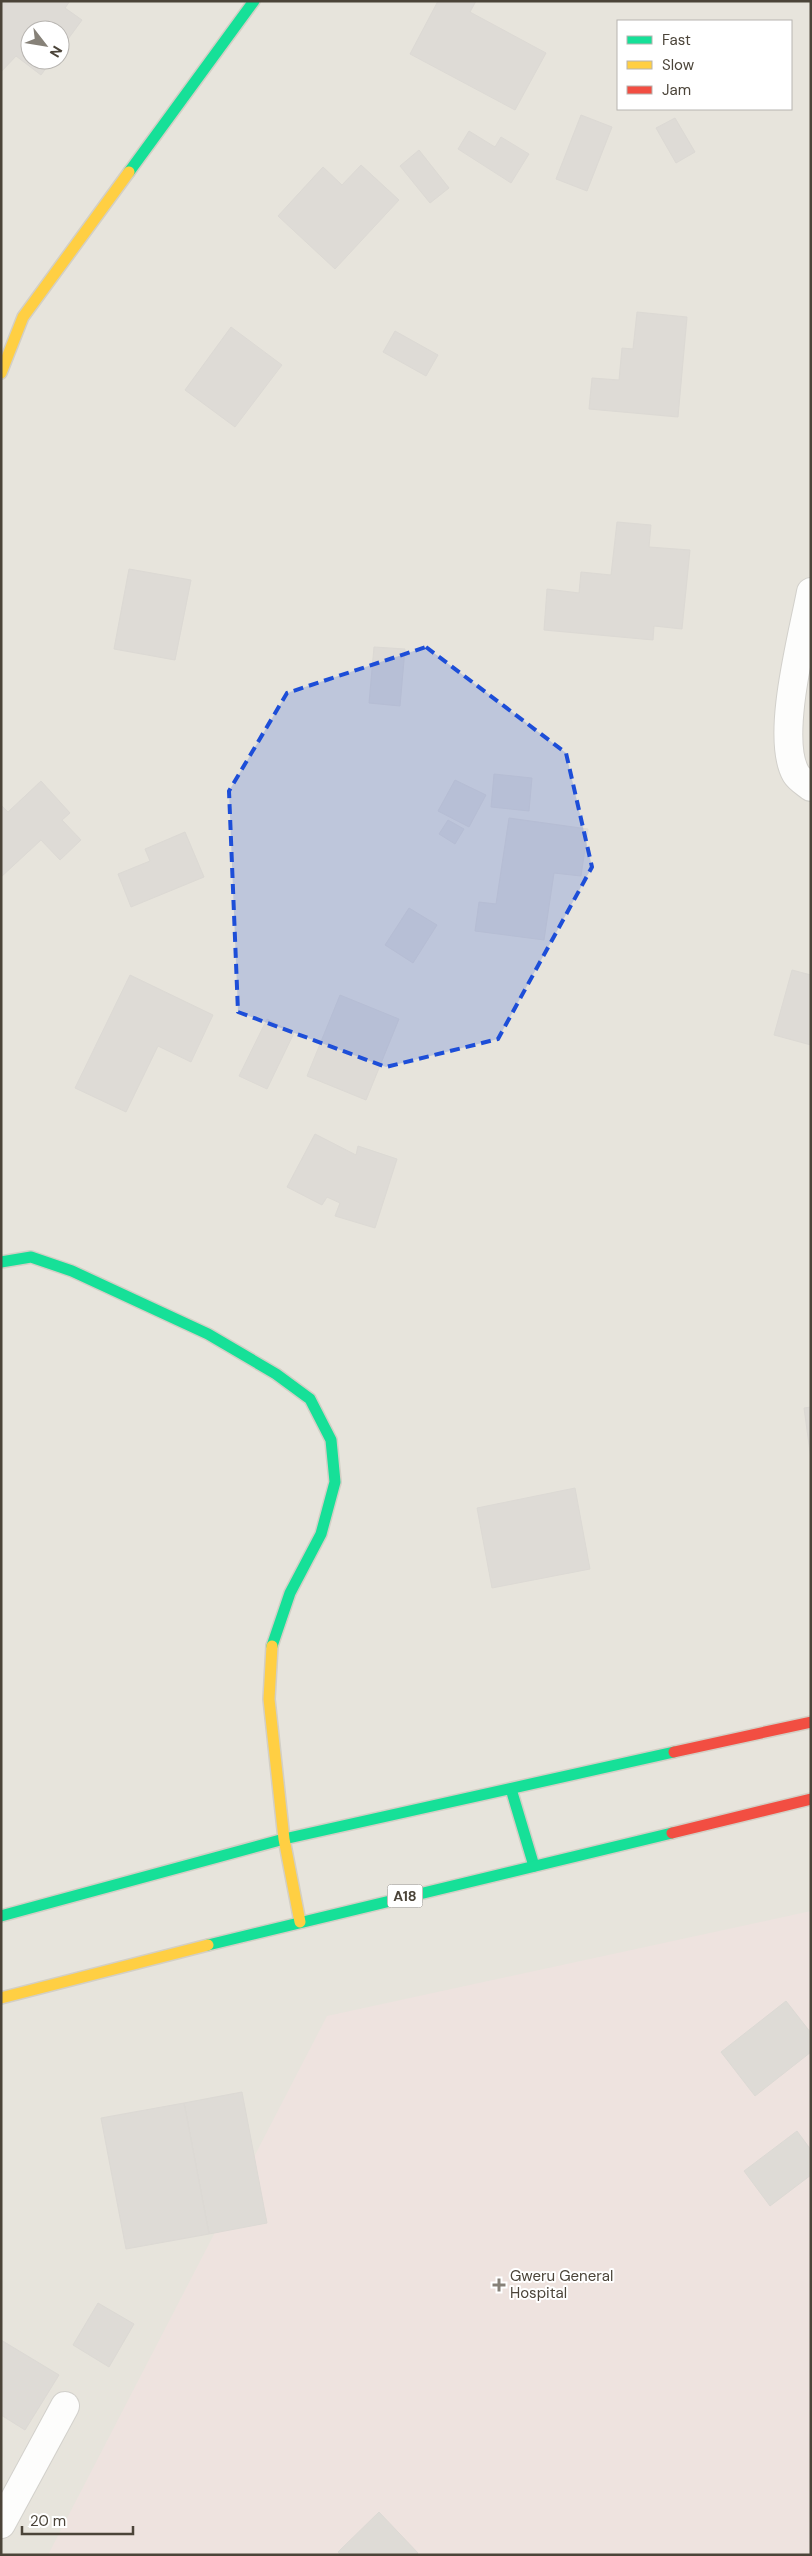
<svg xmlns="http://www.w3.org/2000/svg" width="812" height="2556" viewBox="0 0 812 2556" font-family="'DM Sans',sans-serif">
	<rect width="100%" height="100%" fill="#f4f2ee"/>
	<path fill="#e7e4dc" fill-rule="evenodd" d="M 1,1 L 811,1 L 811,2555 L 1,2555 ZM 618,21 L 791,21 L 791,109 L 618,109 ZM 30,30 L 60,30 L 60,60 L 30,60 Z"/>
	<path fill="#eee3df" d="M 811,1911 L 811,2555 L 48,2555 L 327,2016 Z"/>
	<g fill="#dedbd6" stroke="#dcd9d4">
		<path d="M 1,1 L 70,1 L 65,8 L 82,20 L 60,50 L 60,30 L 30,30 L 30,60 L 52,60 L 41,75 L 16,56 L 1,72 Z"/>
		<path d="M 438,1 L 476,1 L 470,12 L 546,53 L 515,110 L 410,54 Z"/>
		<path d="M 581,115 L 612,127 L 587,191 L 556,179 Z"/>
		<path d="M 675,118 L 695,152 L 676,163 L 656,128 Z"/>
		<path d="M 469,131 L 495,147 L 501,137 L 529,154 L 511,183 L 458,149 Z"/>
		<path d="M 419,150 L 449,188 L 430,203 L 400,166 Z"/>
		<path d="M 361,165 L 399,200 L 335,269 L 278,216 L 323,167 L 342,185 Z"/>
		<path d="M 637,312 L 687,317 L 678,417 L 589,409 L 592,378 L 619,380 L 622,348 L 633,349 Z"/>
		<path d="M 231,327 L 282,365 L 235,427 L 185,390 Z"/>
		<path d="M 395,331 L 438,355 L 426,376 L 383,352 Z"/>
		<path d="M 617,522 L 651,525 L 649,547 L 690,550 L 682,629 L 654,626 L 653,640 L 544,630 L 547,589 L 579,593 L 581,572 L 611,575 Z"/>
		<path d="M 129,569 L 191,580 L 175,660 L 114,649 Z"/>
		<path d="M 374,647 L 405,649 L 400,706 L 369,703 Z"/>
		<path d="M 494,774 L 532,778 L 529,811 L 491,807 Z"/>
		<path d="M 455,780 L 486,795 L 469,827 L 438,811 Z"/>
		<path d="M 41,781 L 70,813 L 62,820 L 81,840 L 60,860 L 41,840 L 1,877 L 1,805 L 8,812 Z"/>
		<path d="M 509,818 L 588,829 L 581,876 L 554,873 L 544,940 L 475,931 L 479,902 L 496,904 Z"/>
		<path d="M 448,820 L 464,829 L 455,844 L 439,834 Z"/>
		<path d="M 185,832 L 204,877 L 131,907 L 118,874 L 150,861 L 145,849 Z"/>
		<path d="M 409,908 L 437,925 L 413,963 L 385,945 Z"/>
		<path d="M 792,970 L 811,975 L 811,1045 L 774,1035 Z"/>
		<path d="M 130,975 L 213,1015 L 191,1062 L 158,1046 L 126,1112 L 75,1088 Z"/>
		<path d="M 340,995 L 399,1019 L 366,1100 L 307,1076 Z"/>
		<path d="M 267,1019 L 294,1033 L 267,1089 L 239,1076 Z"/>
		<path d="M 315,1134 L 356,1155 L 358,1146 L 397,1159 L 375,1228 L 335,1216 L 340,1203 L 327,1197 L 322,1205 L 287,1187 Z"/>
		<path d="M 811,1407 L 811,1459 L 804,1408 Z"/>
		<path d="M 575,1488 L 590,1569 L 492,1588 L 477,1508 Z"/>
		<path d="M 786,2001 L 811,2033 L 811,2052 L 755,2096 L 721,2052 Z"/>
		<path d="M 242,2092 L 267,2223 L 209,2234 L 184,2103 Z"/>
		<path d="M 184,2103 L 209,2234 L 126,2249 L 101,2118 Z"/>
		<path d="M 797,2131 L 811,2150 L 811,2175 L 770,2206 L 744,2171 Z"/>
		<path d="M 98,2303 L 134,2324 L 109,2367 L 73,2345 Z"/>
		<path d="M 1,2340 L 59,2375 L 25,2430 L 1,2415 Z"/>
		<path d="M 379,2512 L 418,2553 L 416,2555 L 341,2555 L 338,2552 Z"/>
	</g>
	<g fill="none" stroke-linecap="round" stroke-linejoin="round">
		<g stroke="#d2d0cb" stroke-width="30">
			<g id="street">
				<path d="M 811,592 C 803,635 775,738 796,774 C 799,779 806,783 811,787"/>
				<path d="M 1,2524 L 65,2406"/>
			</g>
		</g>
		<g stroke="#d3cfc5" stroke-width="14">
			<g id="fast">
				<path d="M 129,172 L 254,1"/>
				<path d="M 1,1262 L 31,1257 L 72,1271 L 208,1334 L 276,1374 L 310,1399 L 331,1440 L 335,1482 L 321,1534 L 290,1593 L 272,1646"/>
				<path d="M 511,1789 L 534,1866"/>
				<path d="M 1,1916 L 284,1839 L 674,1752"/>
				<path d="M 208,1945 L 672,1833"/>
			</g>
		</g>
		<g stroke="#d3cfc5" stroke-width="14">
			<g id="slow">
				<path d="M 1,373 L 23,317 L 129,172"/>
				<path d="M 272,1646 L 269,1699 L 284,1839 L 300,1922"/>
				<path d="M 1,1998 L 208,1945"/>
			</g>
		</g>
		<g stroke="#d3cfc5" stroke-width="14">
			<g id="jam">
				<path d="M 674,1752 L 811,1722"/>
				<path d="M 672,1833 L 811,1799"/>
			</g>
		</g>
		<use href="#street" stroke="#fdfdfc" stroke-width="28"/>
		<use href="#fast" stroke="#16e098" stroke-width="11"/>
		<use href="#slow" stroke="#ffcf43" stroke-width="11"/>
		<use href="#jam" stroke="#f24e42" stroke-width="11"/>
	</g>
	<path fill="#1d4ed8" fill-opacity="0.2" stroke="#1d4ed8" stroke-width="4" stroke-dasharray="10 6" stroke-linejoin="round" d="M 426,647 L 566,753 L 592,867 L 498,1039 L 386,1067 L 238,1012 L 229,791 L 287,693 Z"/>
	<path fill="#868178" stroke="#fff" stroke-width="2" d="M496.5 2277.5h5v5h5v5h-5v5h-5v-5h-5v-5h5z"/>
	<g text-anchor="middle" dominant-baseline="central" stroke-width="4" stroke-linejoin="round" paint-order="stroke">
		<rect fill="#fff" stroke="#817c74" stroke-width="1" x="387.5" y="1884.5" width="35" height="23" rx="4"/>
		<g font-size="14" font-weight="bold" fill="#4b4439">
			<text x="405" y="1896">A18</text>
		</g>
		<g font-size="15" fill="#4b4439" stroke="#fff" text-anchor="start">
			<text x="510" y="2276">Gweru General<tspan x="510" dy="17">Hospital</tspan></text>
		</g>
	</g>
	<rect width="812" height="2556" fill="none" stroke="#4b4439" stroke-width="5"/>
	<rect x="617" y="20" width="175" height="90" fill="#ffffff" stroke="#b7b4b0"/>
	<rect x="627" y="36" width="25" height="8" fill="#16e098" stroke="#b7b4b0"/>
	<text x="662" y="45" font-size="15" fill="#4b4439">Fast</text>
	<rect x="627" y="61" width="25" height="8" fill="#ffcf43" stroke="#b7b4b0"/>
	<text x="662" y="70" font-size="15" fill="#4b4439">Slow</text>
	<rect x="627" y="86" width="25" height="8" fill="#f24e42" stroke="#b7b4b0"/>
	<text x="662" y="95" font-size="15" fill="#4b4439">Jam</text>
	<g transform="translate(45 45) rotate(121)"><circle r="24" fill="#ffffff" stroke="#b7b4b0"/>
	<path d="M0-4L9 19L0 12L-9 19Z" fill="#868178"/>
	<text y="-8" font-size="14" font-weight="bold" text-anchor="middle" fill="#4b4439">N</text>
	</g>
	<path d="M22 2526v8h111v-8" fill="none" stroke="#4b4439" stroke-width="2.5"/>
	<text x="30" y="2526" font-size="15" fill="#4b4439" stroke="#ffffff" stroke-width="4" paint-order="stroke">20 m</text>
</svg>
